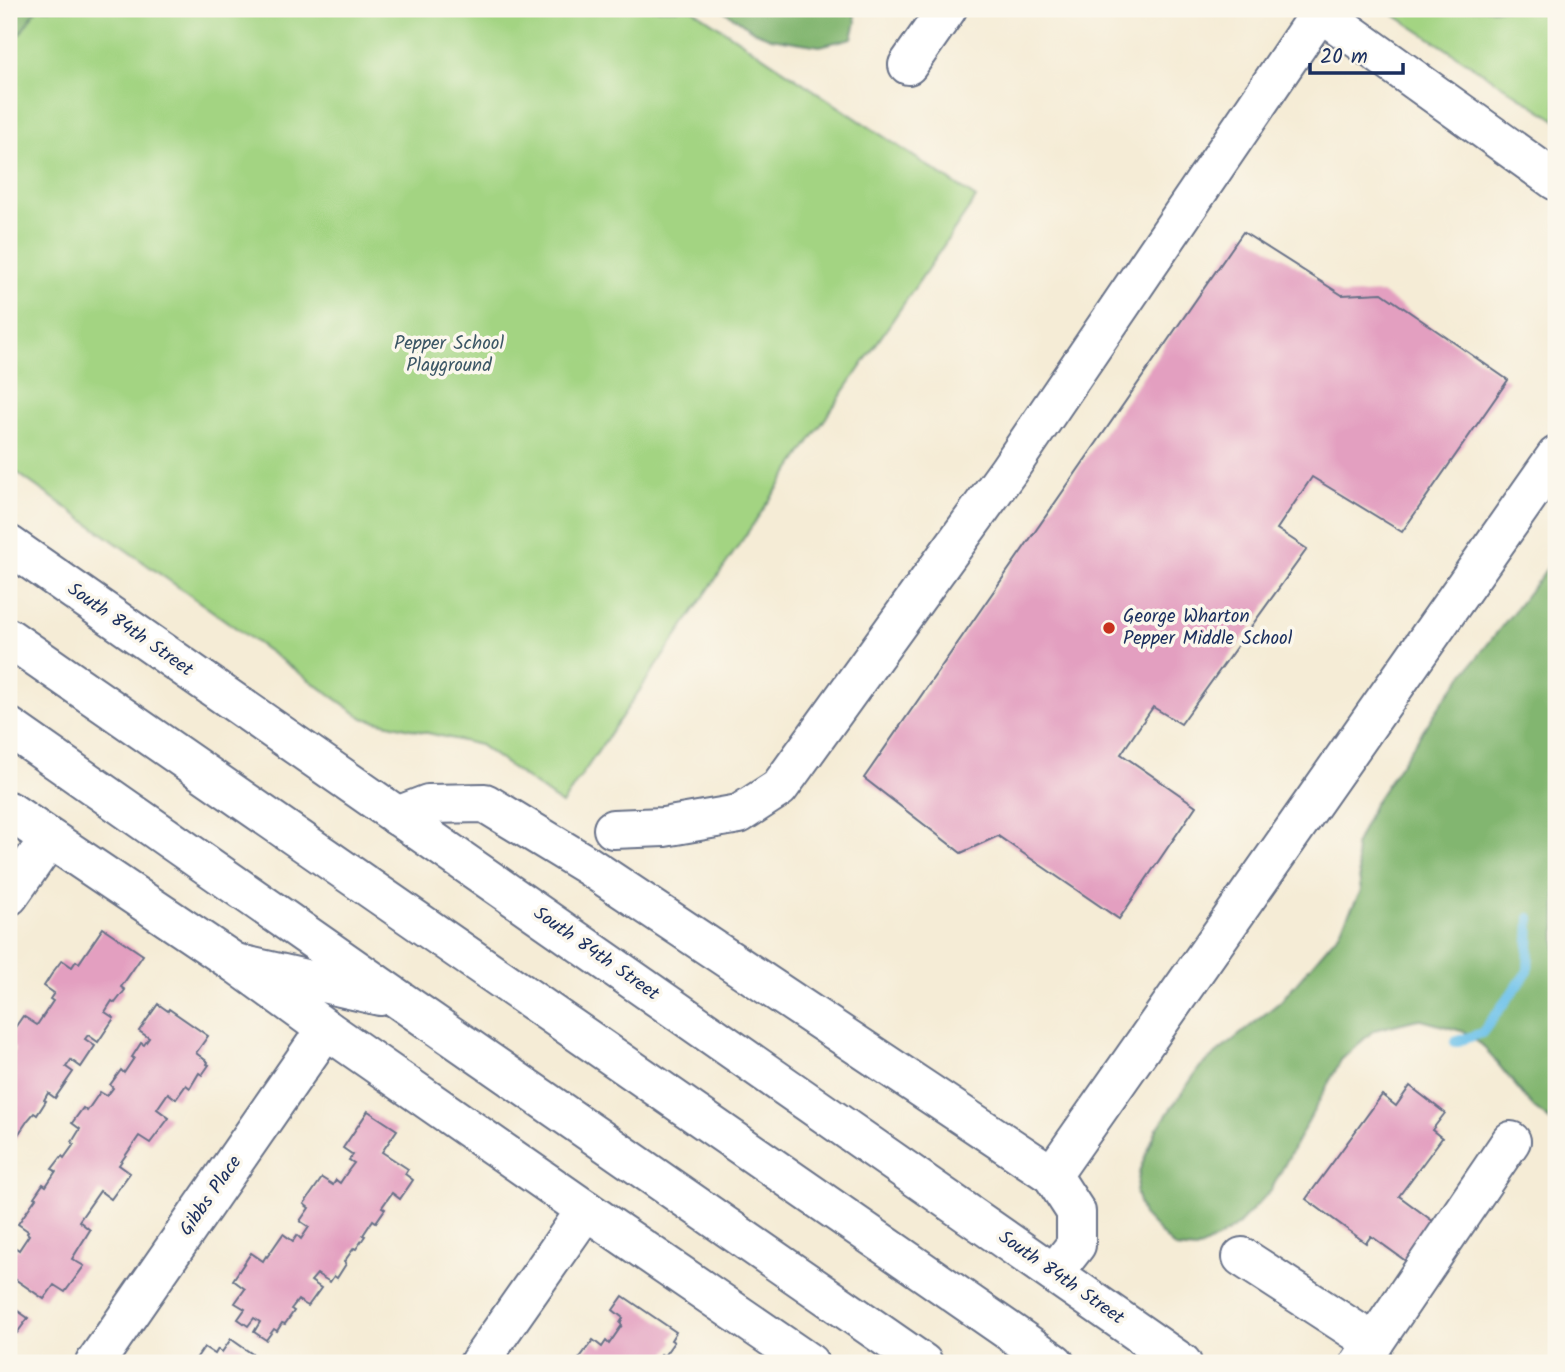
<svg xmlns="http://www.w3.org/2000/svg" width="1565" height="1372" viewBox="0 0 1565 1372" font-family="Kalam,sans-serif">
	<rect width="100%" height="100%" fill="#fbf7ec"/>
	<filter id="ink" filterUnits="userSpaceOnUse"><feTurbulence type="fractalNoise" baseFrequency=".0143" numOctaves="2"/><feDisplacementMap in="SourceGraphic" scale="14" xChannelSelector="R" yChannelSelector="G"/><feConvolveMatrix kernelMatrix="1 2 1 2 8 2 1 2 1" color-interpolation-filters="sRGB"/></filter>
	<filter id="wash" filterUnits="userSpaceOnUse"><feTurbulence type="fractalNoise" baseFrequency=".00686" numOctaves="4" result="noise"/><feDisplacementMap in="SourceGraphic" scale="28" xChannelSelector="R" yChannelSelector="G"/><feGaussianBlur stdDeviation="1.57" result="paint"/><feColorMatrix in="noise" values="0 0 0 0 0 0 0 0 0 0 0 0 0 0 0 0 0 1.4 0 .05"/><feComposite in="paint" operator="in"/></filter>
	<g filter="url(#wash)">
		<rect width="100%" height="100%" fill="#f5ecd6"/>
		<g fill="#a3d482" stroke="#5f8270" stroke-width="2">
			<path d="M 34,9 L 692,9 L 976,198 L 562,804 L 480,745 L 363,718 L 9,467 L 9,47 Z"/>
			<path d="M 1385,9 L 1556,9 L 1556,120 Z"/>
		</g>
		<g fill="#82b670" stroke="#4e7267" stroke-width="2">
			<path d="M 9,9 L 37,9 L 9,50 Z"/>
			<path d="M 721,9 L 853,9 L 856,22 L 852,38 L 820,46 L 771,38 L 756,32 Z"/>
			<path d="M 1556,555 L 1556,1125 L 1534,1108 L 1484,1047 L 1465,1032 L 1418,1019 L 1374,1030 L 1341,1060 L 1271,1190 L 1238,1225 L 1217,1239 L 1196,1250 L 1175,1248 L 1143,1215 L 1136,1192 L 1140,1169 L 1157,1129 L 1200,1067 L 1281,1001 L 1338,934 L 1361,891 L 1355,846 L 1374,804 L 1445,698 L 1540,578 Z"/>
		</g>
		<g fill="none" stroke-linecap="round" stroke-linejoin="round">
			<path stroke="#6ec2ea" stroke-width="10" d="M 1455,1042 L 1482,1033 L 1528,971 L 1530,918"/>
		</g>
		<g id="blocks">
			<g fill="#e39fc0">
				<path d="M 1243,232 L 1342,295 L 1382,293 L 1508,380 L 1402,532 L 1312,477 L 1277,529 L 1307,549 L 1181,724 L 1153,707 L 1121,754 L 1196,806 L 1119,919 L 998,836 L 961,853 L 864,778 Z"/>
				<path d="M 103,928 L 143,955 L 121,987 L 125,990 L 115,1003 L 112,1001 L 105,1012 L 114,1018 L 98,1042 L 88,1035 L 85,1039 L 95,1046 L 81,1067 L 71,1060 L 66,1067 L 73,1072 L 55,1098 L 48,1093 L 44,1100 L 46,1101 L 37,1115 L 34,1113 L 28,1120 L 9,1148 L 9,1065 L 13,1058 L 10,1056 L 15,1049 L 9,1045 L 9,1036 L 23,1016 L 37,1025 L 53,1001 L 50,999 L 54,993 L 44,986 L 53,972 L 62,960 L 72,967 L 76,961 L 79,963 Z"/>
				<path d="M 158,1004 L 168,1011 L 169,1009 L 208,1036 L 196,1053 L 208,1062 L 207,1064 L 209,1065 L 202,1075 L 199,1073 L 190,1088 L 186,1085 L 176,1099 L 168,1093 L 157,1109 L 169,1118 L 150,1143 L 139,1136 L 119,1165 L 130,1173 L 111,1199 L 100,1191 L 79,1221 L 90,1230 L 72,1259 L 84,1266 L 65,1292 L 54,1285 L 44,1299 L 9,1275 L 10,1263 L 9,1259 L 16,1248 L 19,1250 L 29,1235 L 27,1233 L 28,1231 L 18,1224 L 36,1198 L 34,1197 L 43,1184 L 46,1186 L 56,1171 L 52,1169 L 62,1156 L 64,1158 L 74,1144 L 72,1142 L 80,1129 L 72,1123 L 83,1108 L 87,1111 L 100,1092 L 107,1096 L 113,1088 L 110,1085 L 121,1070 L 124,1073 L 134,1058 L 132,1057 L 141,1043 L 144,1045 L 149,1038 L 139,1031 Z"/>
				<path d="M 1410,1086 L 1445,1113 L 1432,1130 L 1442,1138 L 1399,1196 L 1438,1225 L 1410,1264 L 1371,1236 L 1366,1243 L 1306,1199 L 1382,1095 L 1396,1106 Z"/>
				<path d="M 368,1111 L 397,1130 L 382,1152 L 408,1169 L 405,1174 L 413,1180 L 400,1199 L 392,1193 L 382,1207 L 385,1209 L 376,1222 L 373,1220 L 363,1235 L 365,1236 L 356,1249 L 354,1248 L 344,1262 L 346,1264 L 337,1278 L 334,1276 L 330,1282 L 317,1274 L 311,1281 L 321,1288 L 308,1306 L 298,1300 L 291,1309 L 294,1311 L 285,1324 L 282,1323 L 277,1331 L 274,1329 L 266,1340 L 254,1332 L 260,1322 L 254,1318 L 248,1326 L 238,1319 L 245,1309 L 235,1303 L 245,1289 L 233,1280 L 251,1253 L 263,1261 L 266,1256 L 267,1257 L 283,1234 L 293,1241 L 297,1235 L 301,1239 L 309,1227 L 300,1221 L 309,1208 L 304,1204 L 322,1178 L 333,1185 L 336,1180 L 340,1183 L 348,1171 L 354,1163 L 349,1160 L 353,1155 L 343,1148 Z"/>
				<path d="M 623,1296 L 676,1332 L 671,1340 L 674,1342 L 664,1356 L 661,1354 L 655,1363 L 576,1363 L 593,1340 L 602,1347 L 606,1341 L 609,1344 L 622,1325 L 620,1323 L 623,1318 L 613,1310 Z"/>
				<path d="M 12,1307 L 28,1318 L 17,1333 L 16,1332 L 15,1334 L 9,1330 L 9,1311 Z"/>
				<path d="M 231,1339 L 265,1363 L 193,1363 L 204,1347 L 215,1354 L 218,1349 L 222,1352 Z"/>
			</g>
		</g>
	</g>
	<g filter="url(#ink)">
		<use href="#blocks" fill-opacity="0" stroke="#677188" stroke-width="2"/>
		<g fill="none" stroke-linecap="round" stroke-linejoin="round">
			<g stroke="#677188" stroke-width="42">
				<g id="minor">
					<path d="M 1316,9 L 1556,181"/>
					<path d="M 908,65 L 947,9"/>
					<path d="M 9,545 L 1182,1363"/>
					<path d="M 9,811 L 235,963 L 326,1029 L 586,1210 L 809,1363"/>
					<path d="M 397,816 L 428,804 L 485,803 L 587,865 L 1052,1175 L 1076,1212 L 1076,1245 L 1054,1273"/>
					<path d="M 613,829 L 664,827 L 739,814 L 779,788 L 1008,471 L 1320,12"/>
					<path d="M 9,896 L 49,839"/>
					<path d="M 1052,1175 L 1556,456"/>
					<path d="M 1242,1257 L 1374,1343"/>
					<path d="M 95,1363 L 326,1029"/>
					<path d="M 479,1363 L 586,1210"/>
					<path d="M 1360,1363 L 1511,1141"/>
				</g>
			</g>
			<g stroke="#677188" stroke-width="42">
				<g id="major">
					<path d="M 9,549 L 19,553"/>
					<path d="M 9,638 L 1055,1363"/>
					<path d="M 9,727 L 401,1001 L 923,1363"/>
					<path d="M 235,963 L 380,996"/>
				</g>
			</g>
			<use href="#minor" stroke="#fff" stroke-width="38"/>
			<use href="#major" stroke="#fff" stroke-width="38"/>
		</g>
	</g>
	<circle fill="#c8321e" stroke="#fbf7ec" stroke-width="2.5" cx="1109" cy="628" r="7"/>
	<g text-anchor="middle" dominant-baseline="central" stroke-width="7" stroke-linejoin="round" paint-order="stroke">
		<g font-size="19" fill="#3d5867" stroke="#fbf7ec">
			<text x="449" y="344">Pepper School<tspan x="449" dy="22">Playground</tspan></text>
		</g>
		<g font-size="19" fill="#1b2f5e" stroke="#fbf7ec" text-anchor="start">
			<text x="1123" y="617">George Wharton<tspan x="1123" dy="22">Pepper Middle School</tspan></text>
		</g>
		<g font-size="19" fill="#1b2f5e" stroke="#fbf7ec">
			<text transform="translate(130 630) rotate(35)">South 84th Street</text>
			<text transform="translate(596 954) rotate(35)">South 84th Street</text>
			<text transform="translate(211 1196) rotate(-55)">Gibbs Place</text>
			<text transform="translate(1061 1278) rotate(35)">South 84th Street</text>
		</g>
	</g>
	<rect width="1565" height="1372" fill="none" stroke="#fbf7ec" stroke-width="35"/>
	<path d="M1310 63v10h93v-10" fill="none" stroke="#1b2f5e" stroke-width="3.5"/>
	<text x="1320" y="63" font-size="21" fill="#1b2f5e" stroke="#fbf7ec" stroke-width="5" paint-order="stroke">20 m</text>
</svg>
